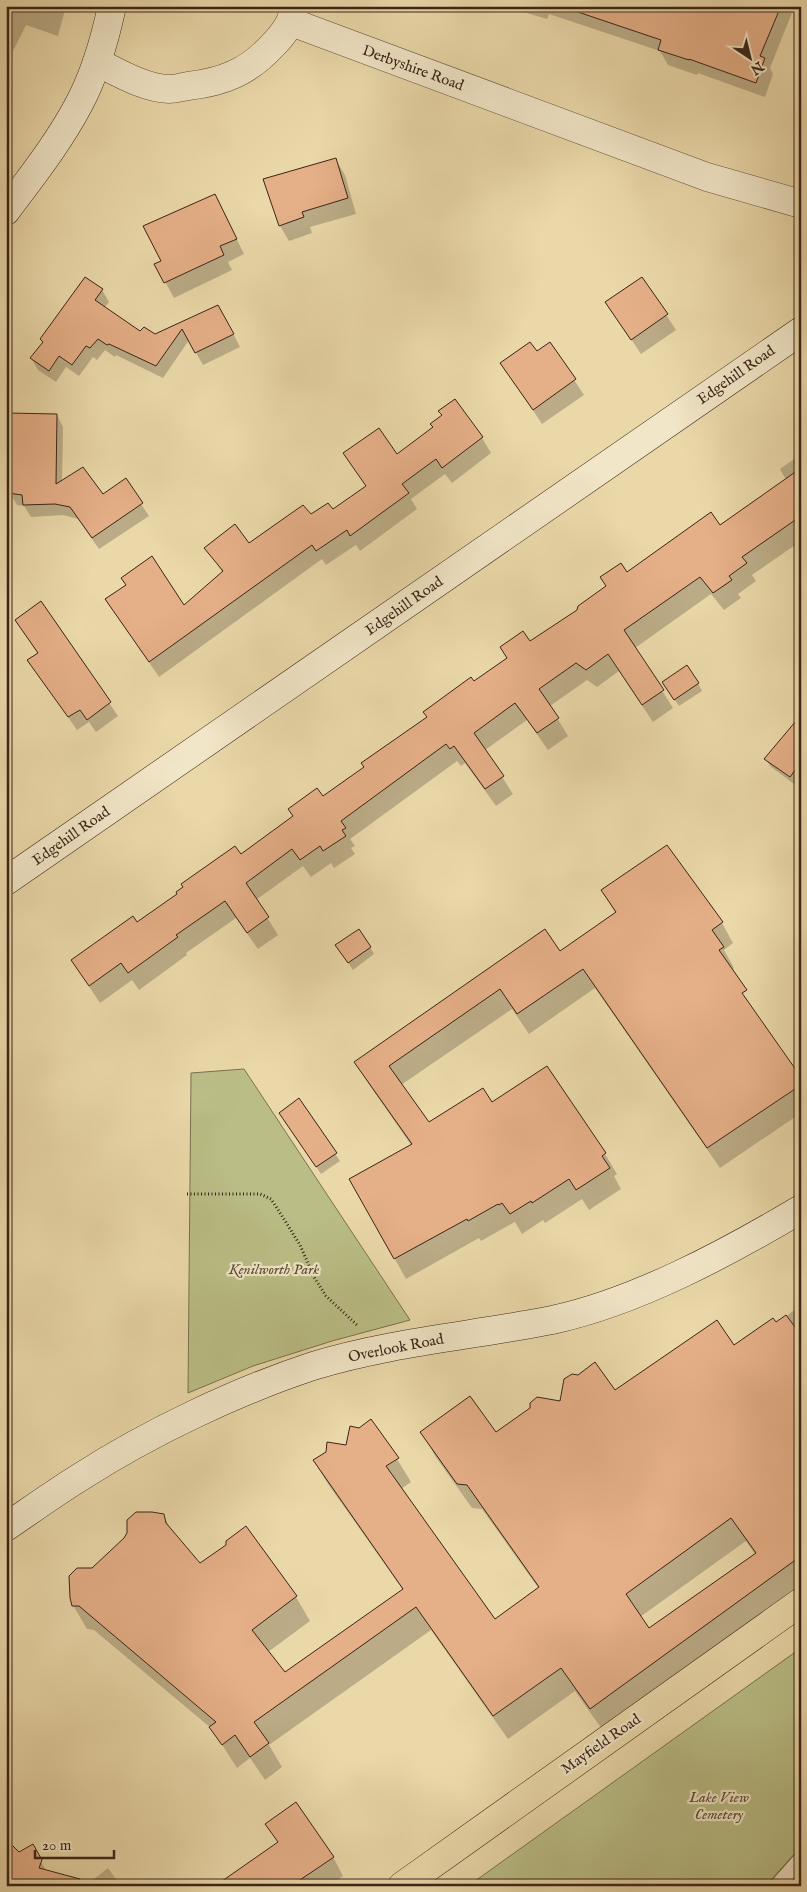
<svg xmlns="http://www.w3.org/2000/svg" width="807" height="1892" viewBox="0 0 807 1892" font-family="'IM FELL English',serif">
	<rect width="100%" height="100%" fill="#ead8a9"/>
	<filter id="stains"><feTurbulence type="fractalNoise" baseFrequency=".004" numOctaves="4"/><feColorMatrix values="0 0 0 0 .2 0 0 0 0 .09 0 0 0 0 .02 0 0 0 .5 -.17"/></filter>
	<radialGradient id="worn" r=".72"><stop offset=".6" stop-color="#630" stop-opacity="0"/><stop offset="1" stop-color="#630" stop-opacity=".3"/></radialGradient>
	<g fill="#babe86" stroke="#7a714e">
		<path d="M 244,1069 L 410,1320 L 332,1341 L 253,1366 L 188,1393 L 191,1073 Z"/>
		<path d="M 801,1648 L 801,1886 L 468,1886 Z"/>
	</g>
	<g fill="#0003" fill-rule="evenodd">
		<path d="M 6,6 L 66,6 L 58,36 L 26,25 L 6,65 Z"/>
		<path d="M 504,6 L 791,6 L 793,10 L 770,68 L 773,74 L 765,97 L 698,73 L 697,75 L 668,65 L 660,51 L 549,14 L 547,19 Z"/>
		<path d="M 336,160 L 345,175 L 356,214 L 310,227 L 312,233 L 289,241 L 280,226 L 265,180 Z"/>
		<path d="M 215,195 L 244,254 L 228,262 L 232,270 L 174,298 L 156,265 L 163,261 Z"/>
		<path d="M 642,278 L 676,330 L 641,354 L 607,303 Z"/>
		<path d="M 102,290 L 109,302 L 104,308 L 140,333 L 155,335 L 225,318 L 240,347 L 203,365 L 189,340 L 163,378 L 116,355 L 115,357 L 105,350 L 97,360 L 93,357 L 79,376 L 66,367 L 56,382 L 38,370 L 31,358 Z"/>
		<path d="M 550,343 L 584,395 L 542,424 L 502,363 L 536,353 Z"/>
		<path d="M 454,401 L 482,438 L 491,453 L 452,483 L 445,474 L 411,499 L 417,509 L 360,551 L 356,545 L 326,565 L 322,559 L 159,677 L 116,614 L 183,607 L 223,573 L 206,548 L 248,545 L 311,516 L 333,511 L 367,487 L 345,453 L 397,455 L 434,428 Z"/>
		<path d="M 57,415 L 63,427 L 62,481 L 103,496 L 125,480 L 149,516 L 99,549 L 78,519 L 63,515 L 31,517 L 24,506 L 17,505 L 10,493 Z"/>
		<path d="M 801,454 L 801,541 L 752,575 L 756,581 L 738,594 L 741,598 L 724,610 L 711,594 L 635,648 L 673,708 L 653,722 L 619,671 L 597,687 L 587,680 L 550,706 L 568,736 L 548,750 L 527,720 L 485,750 L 513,794 L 496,806 L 465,763 L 461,766 L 457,761 L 350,839 L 355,846 L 351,848 L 355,854 L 334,868 L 331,863 L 311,877 L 303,866 L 256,900 L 278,935 L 258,949 L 236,918 L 186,953 L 187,955 L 139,990 L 132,980 L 100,1003 L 72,961 L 137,924 L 240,856 L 365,767 L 474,683 L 578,610 L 627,573 L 720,526 L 786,480 L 780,469 Z"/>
		<path d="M 41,603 L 118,716 L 96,732 L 89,722 L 77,730 L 29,661 L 38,654 L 16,620 Z"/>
		<path d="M 698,683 L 702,691 L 679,706 L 668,690 Z"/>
		<path d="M 801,726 L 801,775 L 794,784 L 770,766 L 766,759 Z"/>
		<path d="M 667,847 L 722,923 L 733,943 L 724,950 L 734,968 L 731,971 L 731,980 L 801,1079 L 801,1113 L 720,1168 L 595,988 L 529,1034 L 512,1009 L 401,1085 L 429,1124 L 492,1104 L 546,1067 L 605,1154 L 617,1174 L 614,1176 L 621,1189 L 589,1210 L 582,1199 L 545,1223 L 543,1220 L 522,1234 L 515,1222 L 511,1224 L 481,1241 L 479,1238 L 406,1279 L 351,1180 L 411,1145 L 368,1083 L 356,1063 L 560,953 L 616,914 L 602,891 Z"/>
		<path d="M 370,947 L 374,954 L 353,970 L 341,952 Z"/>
		<path d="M 299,1100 L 340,1161 L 321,1174 L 285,1120 Z"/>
		<path d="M 801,1305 L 801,1589 L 604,1732 L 575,1691 L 508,1739 L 431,1630 L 269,1745 L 282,1767 L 265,1780 L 250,1758 L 237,1768 L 212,1729 L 94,1630 L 87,1629 L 73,1605 L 93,1570 L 163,1515 L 175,1536 L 200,1565 L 228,1545 L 246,1528 L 296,1597 L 310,1621 L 268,1652 L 285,1674 L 403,1590 L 328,1484 L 314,1461 L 397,1459 L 411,1482 L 401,1489 L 494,1620 L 539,1589 L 482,1509 L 472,1508 L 435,1456 L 422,1432 L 495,1434 L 561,1402 L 615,1392 L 734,1346 L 776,1324 ZM 746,1541 L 755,1554 L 649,1630 L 640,1617 Z"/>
		<path d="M 267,1824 L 333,1857 L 343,1876 L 329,1886 L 217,1886 L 278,1843 Z"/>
		<path d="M 32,1846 L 47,1872 L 6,1886 L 18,1854 Z"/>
		<path d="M 108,1868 L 121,1886 L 85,1886 Z"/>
	</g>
	<g fill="#e5af87" stroke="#3b2417" fill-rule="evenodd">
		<path d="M 573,6 L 781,6 L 760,56 L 765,58 L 756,83 L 689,59 L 689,60 L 658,50 L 661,40 L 572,10 Z"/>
		<path d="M 336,158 L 348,198 L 302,212 L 304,217 L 279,226 L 263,179 Z"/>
		<path d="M 215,194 L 237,239 L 220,246 L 224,255 L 164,283 L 154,264 L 161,261 L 143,226 Z"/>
		<path d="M 85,277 L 103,289 L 95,300 L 140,331 L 144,327 L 155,334 L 218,305 L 234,334 L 195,353 L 182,329 L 156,366 L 109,344 L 107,345 L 98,339 L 90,348 L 86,346 L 72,365 L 59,356 L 49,371 L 30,358 L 43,342 L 40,339 Z"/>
		<path d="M 642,277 L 668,314 L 631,340 L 605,302 Z"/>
		<path d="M 530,342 L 537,351 L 550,342 L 576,379 L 533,410 L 500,363 Z"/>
		<path d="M 455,399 L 483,437 L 442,468 L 436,459 L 402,484 L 409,493 L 350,536 L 347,530 L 316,551 L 312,545 L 149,662 L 105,599 L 126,585 L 121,578 L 152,556 L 184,605 L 223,571 L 204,548 L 235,524 L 249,543 L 303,505 L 311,514 L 328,503 L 333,509 L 366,486 L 343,453 L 379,428 L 397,454 L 433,427 L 430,424 L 442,415 L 438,411 Z"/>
		<path d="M 8,413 L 57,414 L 56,484 L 83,467 L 103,494 L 126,478 L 143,503 L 92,538 L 70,507 L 55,504 L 23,505 L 22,495 L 8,493 Z"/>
		<path d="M 801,468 L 801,516 L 742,557 L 747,563 L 729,576 L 732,580 L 713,593 L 700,577 L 624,630 L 664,690 L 642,705 L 608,654 L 586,670 L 576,663 L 539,689 L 559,718 L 537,733 L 515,703 L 474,733 L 504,776 L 485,789 L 454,746 L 450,749 L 446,744 L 341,821 L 346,828 L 342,830 L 346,836 L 323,851 L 320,846 L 300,860 L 292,849 L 246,883 L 269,917 L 247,933 L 225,901 L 176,935 L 178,937 L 128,973 L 121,963 L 89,986 L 71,960 L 133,916 L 137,922 L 177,894 L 176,892 L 183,887 L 181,884 L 235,846 L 241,854 L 293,816 L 288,809 L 317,788 L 323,796 L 364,767 L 361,763 L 427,717 L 423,712 L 471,677 L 474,681 L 507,658 L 500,647 L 523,631 L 530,641 L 577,610 L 578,606 L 606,586 L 600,577 L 621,563 L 627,572 L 711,512 L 720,525 Z"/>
		<path d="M 41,601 L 111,702 L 87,720 L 80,710 L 68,717 L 27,660 L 38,653 L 15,620 Z"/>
		<path d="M 687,665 L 699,683 L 674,700 L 662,682 Z"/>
		<path d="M 801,715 L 801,762 L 790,777 L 764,759 Z"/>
		<path d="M 667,845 L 723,922 L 712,930 L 724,947 L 719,950 L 747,990 L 742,993 L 801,1077 L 801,1085 L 707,1148 L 583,969 L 517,1014 L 500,989 L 389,1066 L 429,1122 L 483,1088 L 492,1102 L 547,1066 L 606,1153 L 602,1156 L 610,1168 L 576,1190 L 569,1179 L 532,1203 L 531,1201 L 510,1214 L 502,1203 L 499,1205 L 498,1204 L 468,1221 L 467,1219 L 394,1259 L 349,1179 L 412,1144 L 354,1062 L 545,929 L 560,951 L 616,912 L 601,890 Z"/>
		<path d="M 359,929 L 371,947 L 348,963 L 335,945 Z"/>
		<path d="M 299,1098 L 337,1153 L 316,1167 L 279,1113 Z"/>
		<path d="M 786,1315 L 801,1335 L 801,1556 L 590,1709 L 561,1668 L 493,1716 L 416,1607 L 254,1722 L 269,1743 L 250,1757 L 235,1735 L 222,1745 L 209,1727 L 216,1722 L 79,1606 L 72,1606 L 70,1598 L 69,1576 L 77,1568 L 92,1568 L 124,1538 L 127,1533 L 127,1520 L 136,1512 L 152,1512 L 164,1514 L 166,1523 L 200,1563 L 226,1545 L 226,1541 L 246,1526 L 297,1596 L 252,1630 L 285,1672 L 403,1589 L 313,1460 L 326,1452 L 327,1442 L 346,1445 L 350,1426 L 359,1428 L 371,1419 L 399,1458 L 386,1466 L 495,1619 L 539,1587 L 467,1485 L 457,1484 L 420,1432 L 470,1396 L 496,1432 L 530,1408 L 530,1403 L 537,1397 L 560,1401 L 564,1379 L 572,1374 L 578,1375 L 595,1362 L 615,1390 L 717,1320 L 734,1345 L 773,1318 L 776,1322 ZM 731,1518 L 756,1553 L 649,1628 L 626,1594 Z"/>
		<path d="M 296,1802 L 334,1857 L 291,1886 L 215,1886 L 278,1842 L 265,1824 Z"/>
		<path d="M 6,1839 L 19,1852 L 33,1844 L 42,1860 L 39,1868 L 80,1879 L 79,1886 L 6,1886 Z"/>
	</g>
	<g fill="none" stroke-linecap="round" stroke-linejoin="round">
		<g stroke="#67513c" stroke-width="17">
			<g id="lane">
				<path d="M 777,1886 L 801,1859"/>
				<path d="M 800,1886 L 801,1884"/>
			</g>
		</g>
		<g stroke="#67513c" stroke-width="29">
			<g id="street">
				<path d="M 291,22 L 707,177 L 801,204"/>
				<path d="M 97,62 C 119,73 144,88 169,89 C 175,89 182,87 188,86 C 223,82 248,72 272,46 C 284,34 292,23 295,6"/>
			</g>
		</g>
		<g stroke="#3b2417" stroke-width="29">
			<g id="secondary">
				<path d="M 6,211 C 32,176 59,142 79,104 C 95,74 105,39 112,6"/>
				<path d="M 6,881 L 801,331"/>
				<path d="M 6,1527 C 31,1510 56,1492 82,1476 C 149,1433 237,1391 313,1366 C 391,1342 472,1336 552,1320 C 636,1302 727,1253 801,1209"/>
			</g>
		</g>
		<g stroke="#3b2417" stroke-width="29">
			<path id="primary" d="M 402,1886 L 801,1602"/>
		</g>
		<path stroke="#3b2417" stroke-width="3" stroke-dasharray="1 2.5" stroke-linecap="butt" d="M 187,1194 L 260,1194 L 271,1199 L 282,1216 L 300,1245 L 314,1277 L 326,1296 L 357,1325"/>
		<use href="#lane" stroke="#f1e6c7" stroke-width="15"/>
		<use href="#street" stroke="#f1e6c7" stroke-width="28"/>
		<use href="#secondary" stroke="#f1e6c7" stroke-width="28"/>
		<use href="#primary" stroke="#ead8a9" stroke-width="28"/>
	</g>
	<g text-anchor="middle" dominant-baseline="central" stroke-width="4.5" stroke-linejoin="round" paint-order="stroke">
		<g font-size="15" fill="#3b2417" stroke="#f1e6c7">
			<text transform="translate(413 68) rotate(20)">Derbyshire Road</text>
			<text transform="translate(736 375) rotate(-35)">Edgehill Road</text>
			<text transform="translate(404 606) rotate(-35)">Edgehill Road</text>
			<text transform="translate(71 836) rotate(-35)">Edgehill Road</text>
			<text transform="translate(396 1348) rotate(-11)">Overlook Road</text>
			<text transform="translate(601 1744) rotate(-35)">Mayfield Road</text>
		</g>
		<g font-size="15" font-style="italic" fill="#5b4a33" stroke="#f1e6c7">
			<text x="274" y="1269">Kenilworth Park</text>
			<text x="719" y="1797">Lake View<tspan x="719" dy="17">Cemetery</tspan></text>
		</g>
	</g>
	<rect width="807" height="1892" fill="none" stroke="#ead8a9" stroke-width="25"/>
	<rect x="8" y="8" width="792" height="1877" fill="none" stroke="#3b2417" stroke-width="2.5"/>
	<rect x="12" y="12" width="782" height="1867" fill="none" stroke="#3b2417"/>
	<g transform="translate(750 58) rotate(145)" stroke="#f1e6c7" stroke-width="4" paint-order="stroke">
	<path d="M0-4L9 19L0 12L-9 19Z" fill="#3b2417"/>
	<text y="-8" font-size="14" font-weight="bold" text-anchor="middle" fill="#3b2417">N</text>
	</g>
	<path d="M35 1850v8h79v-8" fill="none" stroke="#3b2417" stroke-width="2.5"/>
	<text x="42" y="1850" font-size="15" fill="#3b2417" stroke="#f1e6c7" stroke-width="4" paint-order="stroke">20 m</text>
	<rect width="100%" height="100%" filter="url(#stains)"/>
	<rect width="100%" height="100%" fill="url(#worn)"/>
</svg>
